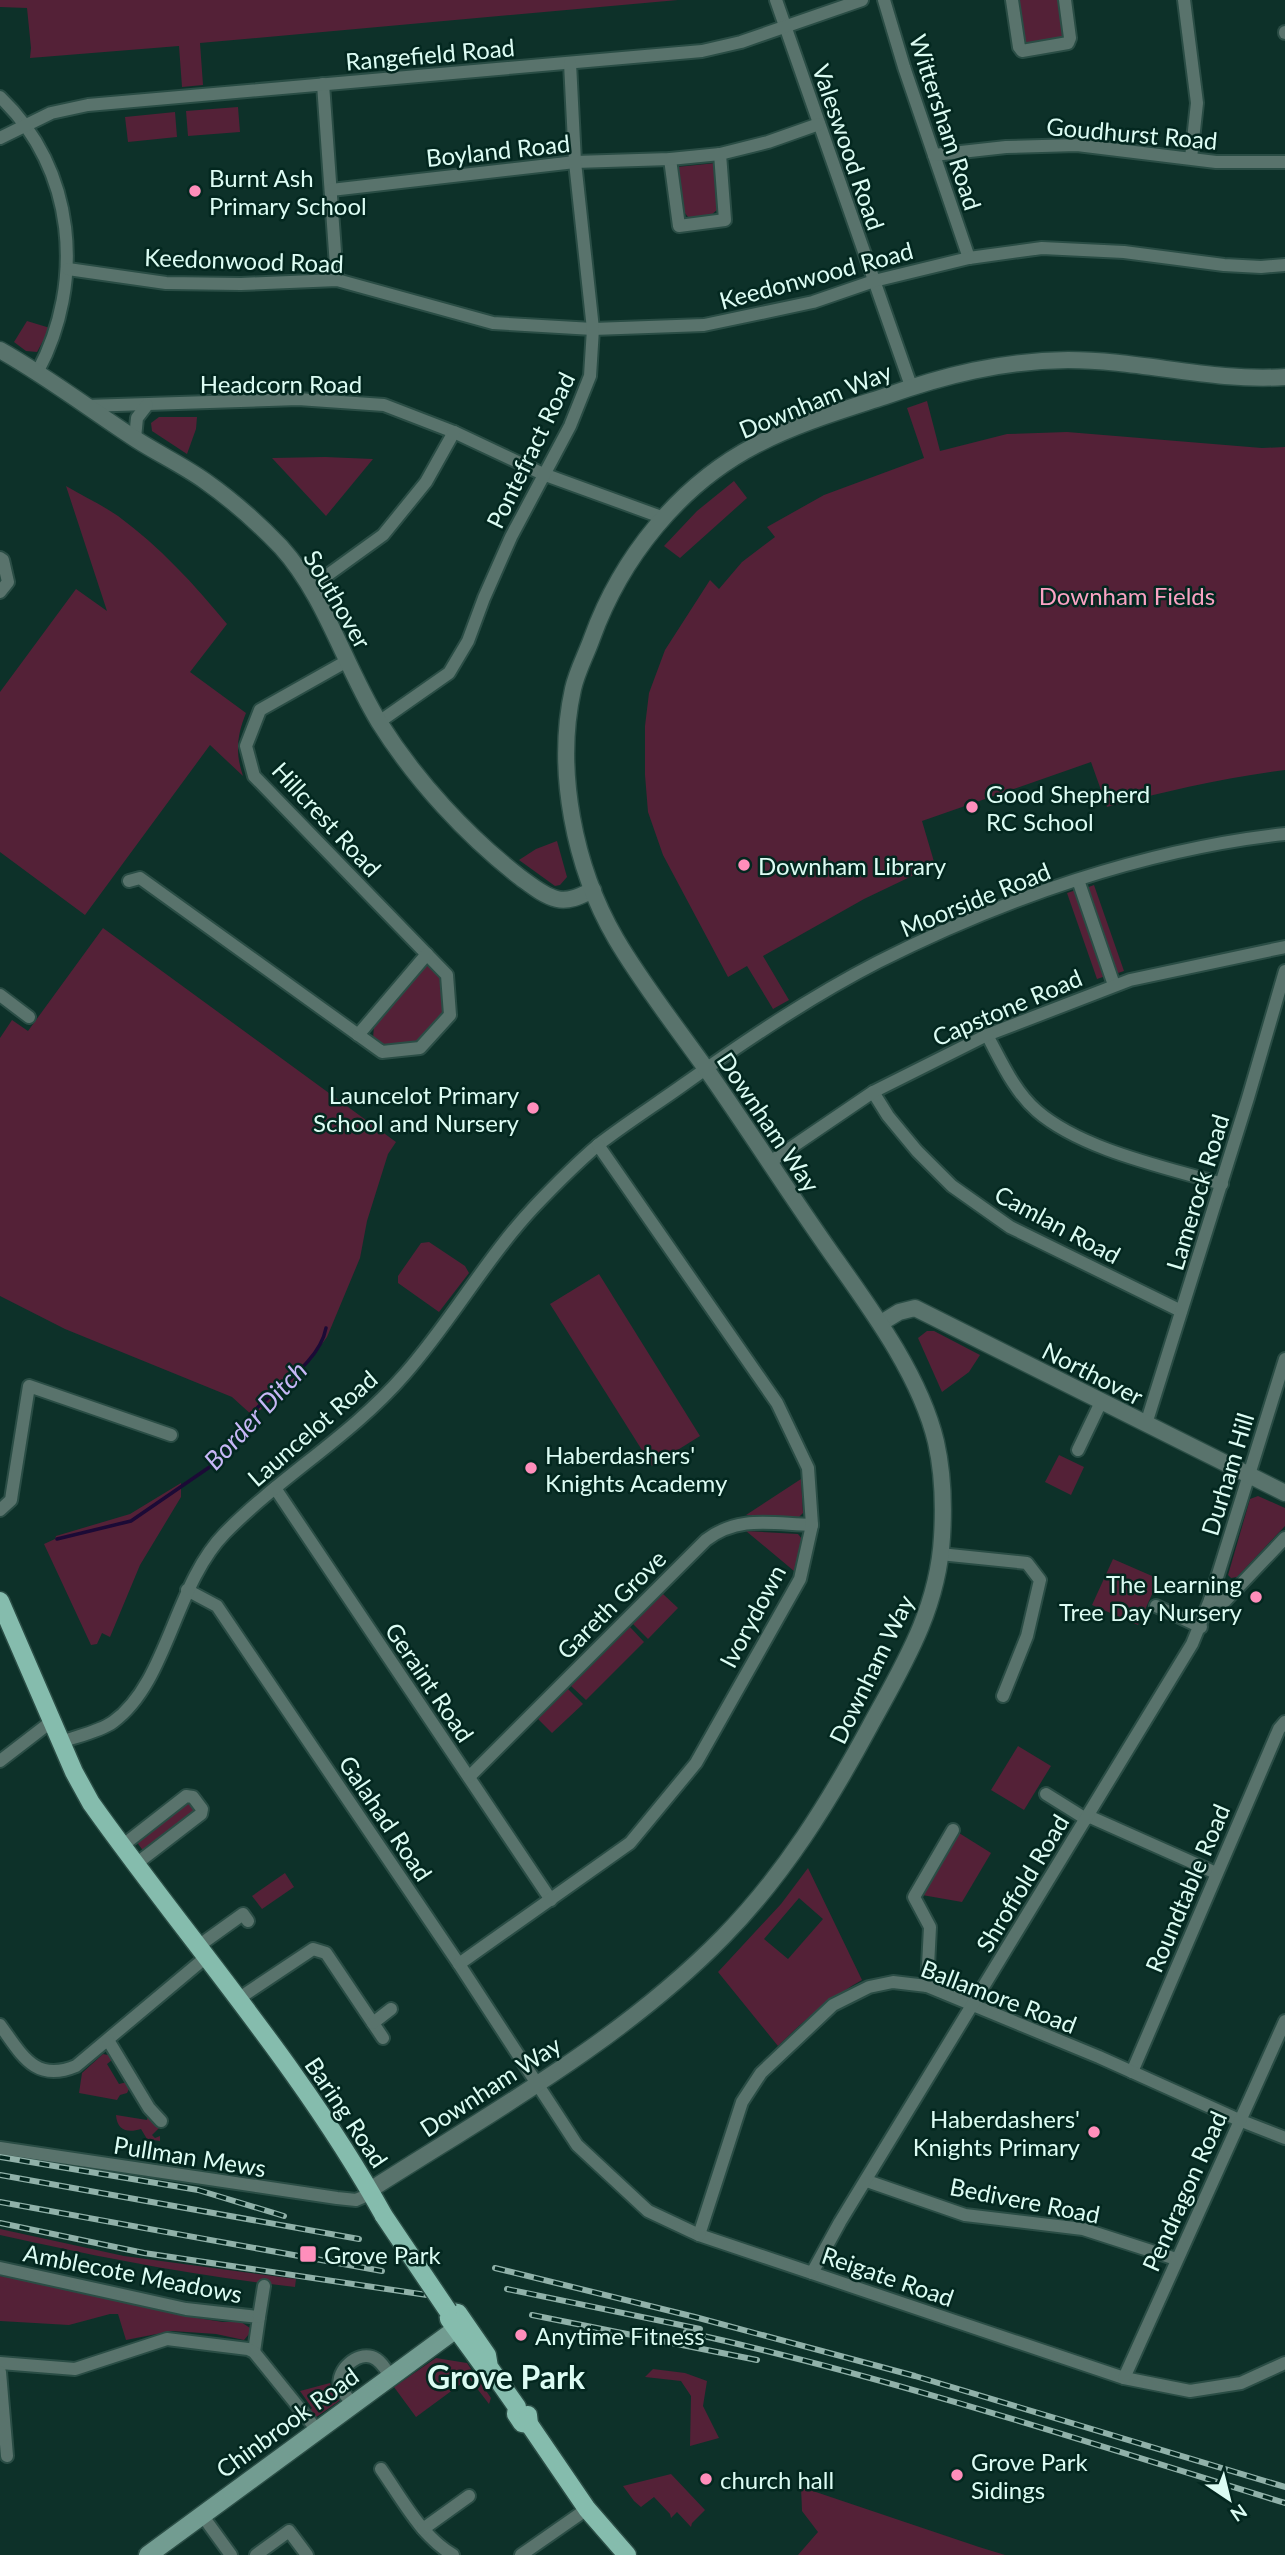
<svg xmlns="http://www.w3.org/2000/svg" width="1285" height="2555" viewBox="0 0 1285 2555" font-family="Lato,sans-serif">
	<rect width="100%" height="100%" fill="#0d3129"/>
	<g fill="#542137" fill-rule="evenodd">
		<path d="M 0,0 L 678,0 L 200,43 L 203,85 L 182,87 L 179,46 L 30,58 L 31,48 L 27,8 L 0,7 Z"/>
		<path d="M 1017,0 L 1060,0 L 1066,38 L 1023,46 Z"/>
		<path d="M 238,107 L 240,132 L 188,136 L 186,111 Z"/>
		<path d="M 175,112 L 177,137 L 128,142 L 125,117 Z"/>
		<path d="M 716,163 L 719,208 L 709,217 L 688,217 L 681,208 L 677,167 Z"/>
		<path d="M 27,321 L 50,328 L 37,352 L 26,351 L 14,342 Z"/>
		<path d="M 927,401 L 940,451 L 1007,434 L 1067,432 L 1262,448 L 1285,447 L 1285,770 C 1224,778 1166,791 1107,807 L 1091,762 L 922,821 L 935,865 L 864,899 L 763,956 L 789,1000 L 773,1009 L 747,966 L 728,977 L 663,855 L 648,812 L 645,775 L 645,726 L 649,693 L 665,650 L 710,580 L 719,589 L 742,562 L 775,537 L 767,527 L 824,495 L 924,458 L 907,408 Z"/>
		<path d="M 159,417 L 197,417 L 196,429 L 187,454 L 152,431 L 151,423 Z"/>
		<path d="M 325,457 L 373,459 L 326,516 L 272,458 Z"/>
		<path d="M 734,481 L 747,498 L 680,558 L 664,546 L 697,511 Z"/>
		<path d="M 66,486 C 83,496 102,505 118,516 C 159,546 195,585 227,624 L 190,672 L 246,713 C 237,735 235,753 243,776 L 210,745 L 85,915 L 0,852 L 0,692 L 76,589 L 107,611 Z"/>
		<path d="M 557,841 L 567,877 L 560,885 L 555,886 L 519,860 L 536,849 Z"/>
		<path d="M 1094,885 L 1124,971 L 1115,974 L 1086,888 Z"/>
		<path d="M 1076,890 L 1106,976 L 1097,979 L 1067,893 Z"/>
		<path d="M 103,928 L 396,1142 L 388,1154 L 367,1221 L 360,1258 L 327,1337 L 295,1380 L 253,1416 L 232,1397 L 65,1329 L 0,1296 L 0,1038 L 12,1020 L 28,1031 Z"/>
		<path d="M 429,963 L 442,976 L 445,1013 L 417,1042 L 382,1046 L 373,1038 L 374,1026 Z"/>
		<path d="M 429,1242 L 465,1266 L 469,1273 L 439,1312 L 398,1283 L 398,1276 L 421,1243 Z"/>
		<path d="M 599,1274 L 700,1436 L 652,1466 L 550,1304 Z"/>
		<path d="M 927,1331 L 934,1331 L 980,1355 L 969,1372 L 942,1392 L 918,1338 Z"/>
		<path d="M 1059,1455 L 1084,1467 L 1071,1495 L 1045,1482 Z"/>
		<path d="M 801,1479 L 803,1513 L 799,1517 L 746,1515 Z"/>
		<path d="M 181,1483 L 181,1497 L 140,1565 L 110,1637 L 102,1633 L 97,1644 L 91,1645 L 44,1544 L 55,1539 L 56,1536 L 130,1514 Z"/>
		<path d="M 1258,1496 L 1285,1508 L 1285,1526 L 1237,1577 L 1231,1578 L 1228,1575 L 1250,1499 Z"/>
		<path d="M 746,1531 L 798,1534 L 802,1539 L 794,1571 Z"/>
		<path d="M 1113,1559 L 1159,1579 L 1138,1625 L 1092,1605 Z"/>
		<path d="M 663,1594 L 678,1608 L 648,1639 L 633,1624 Z"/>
		<path d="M 630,1627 L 644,1642 L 586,1700 L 571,1686 Z"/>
		<path d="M 568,1689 L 583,1704 L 552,1733 L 538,1719 Z"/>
		<path d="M 1018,1746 L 1051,1766 L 1024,1810 L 991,1790 Z"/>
		<path d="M 189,1800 L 198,1810 L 144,1852 L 136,1841 Z"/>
		<path d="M 959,1833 L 991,1853 L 962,1902 L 922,1895 Z"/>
		<path d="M 808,1868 L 862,1980 C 830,1998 804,2020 778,2046 L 718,1972 L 781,1904 ZM 799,1898 L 823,1919 L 788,1959 L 764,1939 Z"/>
		<path d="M 285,1873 L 294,1887 L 262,1909 L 252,1896 Z"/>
		<path d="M 103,2054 L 108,2055 L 112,2060 L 107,2064 L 119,2084 L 127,2082 L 130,2087 L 127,2093 L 120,2095 L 117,2100 L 79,2093 L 82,2073 Z"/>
		<path d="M 149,2112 L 161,2126 L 152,2135 L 155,2138 L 160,2136 L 160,2141 L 147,2139 L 141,2129 C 128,2133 117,2131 116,2115 L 147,2120 Z"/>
		<path d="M 0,2229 L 124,2256 L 296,2279 L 295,2287 C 195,2276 98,2257 0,2235 Z"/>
		<path d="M 0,2276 L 107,2295 L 191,2317 L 223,2322 L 241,2322 L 250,2328 L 249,2334 L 244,2340 L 216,2334 L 172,2331 L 126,2340 L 118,2314 L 110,2314 L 69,2325 L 0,2321 Z"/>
		<path d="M 436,2358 L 467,2363 L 491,2398 L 489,2404 L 469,2378 L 416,2417 L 394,2387 Z"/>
		<path d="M 653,2369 L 685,2373 L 707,2381 L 703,2406 L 719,2438 L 690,2446 L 691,2396 L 681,2381 L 645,2377 Z"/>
		<path d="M 330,2383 L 333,2393 L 339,2389 L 345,2397 L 315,2418 L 310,2410 L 312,2408 L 300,2391 Z"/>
		<path d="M 671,2474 L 705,2510 L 692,2523 L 691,2527 L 677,2512 L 671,2518 L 670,2514 L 654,2497 L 641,2507 L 634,2501 L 623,2486 Z"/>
		<path d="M 801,2487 L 979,2547 L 1005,2555 L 798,2555 L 818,2532 L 802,2511 Z"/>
	</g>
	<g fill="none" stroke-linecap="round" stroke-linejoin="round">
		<path stroke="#1b0a36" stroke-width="3.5" d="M 57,1539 L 131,1521 L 214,1464 C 231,1448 240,1425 257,1408 C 279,1386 320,1361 326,1328"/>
		<g stroke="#2a4d45" stroke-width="16">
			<g id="minor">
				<path d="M 776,0 L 911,386"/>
				<path d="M 884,0 L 904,67 L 969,258"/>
				<path d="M 1012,0 L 1019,47 L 1022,51 L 1068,43 L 1070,38 L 1065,0"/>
				<path d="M 1184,0 L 1197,103 L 1191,158"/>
				<path d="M 1285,32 L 1285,33"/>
				<path d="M 323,84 L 337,280"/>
				<path d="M 0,97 C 76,169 85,282 38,371"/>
				<path d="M 0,138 L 51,113 L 88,105 L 702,51 L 741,42 L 862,0"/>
				<path d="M 934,155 L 1006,147 L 1077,145 L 1216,162 L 1285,162"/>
				<path d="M 670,159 L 679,226 L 725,220 L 720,154"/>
				<path d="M 331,190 L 575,162 L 670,159 L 720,154 L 768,142 L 819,124"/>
				<path d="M 68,269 L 166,283 L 241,284 L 337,280 L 493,323 L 593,329 L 704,325 L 813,302 L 874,281 L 969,258 L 1042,248 L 1124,252 L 1224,265 L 1261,267 L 1285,265"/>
				<path d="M 86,406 L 298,399 L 384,405 L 454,432 L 543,474 L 664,518"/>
				<path d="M 135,438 L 137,418 L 147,405"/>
				<path d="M 0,558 L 3,560 L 8,582 L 0,592"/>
				<path d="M 311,587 L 383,535 L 426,482 L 454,432"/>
				<path d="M 379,722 L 449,673 L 468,641 L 484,598 L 511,537 L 570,426 L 590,376 L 593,329 L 575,162 L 570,63"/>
				<path d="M 1078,880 L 1114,985"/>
				<path d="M 129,881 L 140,878 L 382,1052 L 420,1048 L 450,1015 L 447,975 L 254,776 L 246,746 L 260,710 L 347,661"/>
				<path d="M 0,995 L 29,1017"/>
				<path d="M 358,1035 L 427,954"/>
				<path d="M 987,1035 C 1001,1061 1014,1091 1037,1111 C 1082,1150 1165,1167 1222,1184"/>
				<path d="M 873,1092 L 888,1116 L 917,1151 L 952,1186 L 1010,1227 L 1181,1311"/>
				<path d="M 770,1162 L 873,1092 L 987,1035 L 1130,980 L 1285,947"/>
				<path d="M 1146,1424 L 1248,1098 L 1285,971"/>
				<path d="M 1078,1450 L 1101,1402"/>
				<path d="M 275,1488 L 551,1900"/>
				<path d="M 0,1510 L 11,1500 L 12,1493 L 29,1386 L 171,1435"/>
				<path d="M 940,1554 L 1027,1563 L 1040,1580 L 1027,1636 L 1003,1696"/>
				<path d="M 187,1590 L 217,1606 L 459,1964 L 577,2145 L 648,2211 L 699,2235 L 1124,2378 L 1190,2391 L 1241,2383 L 1285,2363"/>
				<path d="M 1210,1600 L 1225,1601 L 1285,1538"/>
				<path d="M 1156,1606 L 1201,1627"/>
				<path d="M 61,1742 C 77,1736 99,1732 113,1722 C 168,1682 174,1585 225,1533 C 281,1476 351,1436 404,1375 C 451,1322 486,1258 535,1206 C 555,1185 577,1163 598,1145 C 625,1124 655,1105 683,1085 C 745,1041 810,997 878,962 C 1002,899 1146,849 1285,834"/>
				<path d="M 0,1761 L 52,1721"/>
				<path d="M 469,1777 L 706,1540 C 739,1515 772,1524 812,1525"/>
				<path d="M 1046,1794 L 1086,1819"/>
				<path d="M 1088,1816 L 1216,1873"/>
				<path d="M 122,1846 L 186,1796 L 193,1797 L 202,1809 L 201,1814 L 136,1864"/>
				<path d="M 197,1947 L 243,1914 L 248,1921"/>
				<path d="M 459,1964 L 630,1843 L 696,1763 L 800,1579 L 812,1525 L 808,1468 L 777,1403 L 598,1145"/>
				<path d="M 927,1986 L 930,1927 L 914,1897 L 953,1830"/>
				<path d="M 238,1999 L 313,1949 L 326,1953 L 383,2038"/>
				<path d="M 373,2023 L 391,2009"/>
				<path d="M 0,2025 C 22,2055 35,2083 76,2066 L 205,1958"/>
				<path d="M 108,2040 L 149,2108 L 161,2121"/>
				<path d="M 1132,2072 L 1279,1729 L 1285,1722"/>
				<path d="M 0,2148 L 337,2198 L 356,2200 L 372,2193"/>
				<path d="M 867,2181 L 965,2215 L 1083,2229 L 1176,2259"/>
				<path d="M 699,2235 L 742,2102 L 761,2073 L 833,2005 L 869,1987 L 893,1982 L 927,1986 L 1099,2057 L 1239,2120 L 1285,2138"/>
				<path d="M 0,2268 L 186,2309 L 259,2317 L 254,2352"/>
				<path d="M 812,2273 L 840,2222 L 1192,1644 L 1210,1600 L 1285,1359"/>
				<path d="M 259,2317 L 264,2286"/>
				<path d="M 0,2363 L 75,2369 L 167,2339 L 248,2349 L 254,2352 L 317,2430"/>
				<path d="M 0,2372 L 7,2456"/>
				<path d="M 1124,2378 L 1285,2021"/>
				<path d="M 353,2405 C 349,2399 342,2392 340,2386 C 336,2370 357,2352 372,2357 C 381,2360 386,2370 391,2377"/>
				<path d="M 381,2469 C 402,2499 421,2536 453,2555"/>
				<path d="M 202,2515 L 231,2555"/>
				<path d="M 423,2529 L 469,2496"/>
				<path d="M 256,2555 L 289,2531 L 307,2555"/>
				<path d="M 521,2555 L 587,2509"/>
			</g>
		</g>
		<g stroke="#2a4d45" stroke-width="19">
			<g id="tertiary">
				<path d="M 0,350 C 48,377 91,410 137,440 C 159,454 184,466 205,481 C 232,500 258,523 281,547 C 326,597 344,665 379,722 C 416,781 467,836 521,878 C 532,886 544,896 557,899 C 570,902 582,895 593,890"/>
				<path d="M 881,1323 L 899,1312 L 915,1308 L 1285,1493"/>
				<path d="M 370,2190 C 492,2112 621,2041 723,1937 C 784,1875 829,1802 870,1726 C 904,1664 938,1609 942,1537 C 944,1505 943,1473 936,1442 C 921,1379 876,1316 839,1264 C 794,1201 753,1136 709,1073 C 678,1029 643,985 616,939 C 574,867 555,770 573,689 C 577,671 586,655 592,638 C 621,558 679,485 756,445 C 796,424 840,411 883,397 C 945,375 1001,361 1068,360 C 1141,360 1212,382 1285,377"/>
			</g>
		</g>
		<g stroke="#2a4d45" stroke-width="21">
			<path id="secondary" d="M 148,2555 L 456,2329"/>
		</g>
		<g stroke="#2a4d45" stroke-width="21">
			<g id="primary">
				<path d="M 0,1601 L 74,1772 L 91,1803 C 189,1941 302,2068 384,2216"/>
				<path d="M 489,2367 L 484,2367 L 449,2319 L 448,2311 L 458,2313 L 487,2355 L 489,2367 L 517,2407 L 516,2414 L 522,2423 L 529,2424"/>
				<path d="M 528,2415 L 529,2424 L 587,2509 L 627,2555"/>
			</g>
		</g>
		<use href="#minor" stroke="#59736c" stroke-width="12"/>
		<use href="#tertiary" stroke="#59736c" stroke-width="16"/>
		<use href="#secondary" stroke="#729c91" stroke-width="18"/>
		<use href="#primary" stroke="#85bcad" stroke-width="18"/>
		<g stroke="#90b1a9" stroke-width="6">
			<g id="rail">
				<path d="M 0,2157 L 198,2190 L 284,2216"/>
				<path d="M 0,2175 L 359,2239"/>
				<path d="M 0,2202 L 382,2271"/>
				<path d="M 0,2223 L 144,2253 L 427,2295"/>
				<path d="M 495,2268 L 695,2317 L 915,2376 L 1285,2487"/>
				<path d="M 507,2289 L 700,2329"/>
				<path d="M 532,2315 L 757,2360"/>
				<path d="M 686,2332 C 889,2377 1087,2442 1285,2503"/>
			</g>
		</g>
		<use href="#rail" stroke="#03271f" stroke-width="3.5" stroke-dasharray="10" stroke-linecap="butt"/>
		<g stroke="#2a4d45" stroke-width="21" stroke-linecap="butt">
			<path id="primary-bridge" d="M 384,2216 L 448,2311"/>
		</g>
		<use href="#primary-bridge" stroke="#85bcad" stroke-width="18"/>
	</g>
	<g fill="#ff8ebb" stroke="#03271f" stroke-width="2.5">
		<circle cx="195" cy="191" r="7"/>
		<circle cx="972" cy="807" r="7"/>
		<circle cx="744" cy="865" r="7"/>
		<circle cx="533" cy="1108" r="7"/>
		<circle cx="531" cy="1468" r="7"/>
		<circle cx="1256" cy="1597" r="7"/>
		<circle cx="1094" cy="2132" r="7"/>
		<rect x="299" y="2245" width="18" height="18" rx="3.5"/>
		<circle cx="521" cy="2335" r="7"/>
		<circle cx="957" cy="2475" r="7"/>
		<circle cx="706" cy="2479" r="7"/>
	</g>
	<g text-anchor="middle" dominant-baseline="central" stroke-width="5" stroke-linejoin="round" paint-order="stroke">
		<g font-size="24" fill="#dcfcf3" stroke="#03271f">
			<text transform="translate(430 54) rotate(-5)">Rangefield Road</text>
			<text transform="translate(946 122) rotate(72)">Wittersham Road</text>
			<text transform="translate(1132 133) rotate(5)">Goudhurst Road</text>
			<text transform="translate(849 147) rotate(71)">Valeswood Road</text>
			<text transform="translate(498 150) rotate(-6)">Boyland Road</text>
			<text transform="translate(244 260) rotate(2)">Keedonwood Road</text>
			<text transform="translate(816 275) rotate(-15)">Keedonwood Road</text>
			<text x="281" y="383">Headcorn Road</text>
			<text transform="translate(815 400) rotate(-22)">Downham Way</text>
			<text transform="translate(530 450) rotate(-64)">Pontefract Road</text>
			<text transform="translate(338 599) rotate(60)">Southover</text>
			<text transform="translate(327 819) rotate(47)">Hillcrest Road</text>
			<text transform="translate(975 899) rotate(-22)">Moorside Road</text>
			<text transform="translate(1007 1007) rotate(-23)">Capstone Road</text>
			<text transform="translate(769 1122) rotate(56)">Downham Way</text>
			<text transform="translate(1197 1192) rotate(-73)">Lamerock Road</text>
			<text transform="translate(1058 1224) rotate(28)">Camlan Road</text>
			<text transform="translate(1093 1373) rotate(27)">Northover</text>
			<text transform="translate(312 1428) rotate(-41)">Launcelot Road</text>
			<text transform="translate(1227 1474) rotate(-73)">Durham Hill</text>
			<text transform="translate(611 1604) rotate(-45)">Gareth Grove</text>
			<text transform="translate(752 1616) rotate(-62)">Ivorydown</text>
			<text transform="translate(871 1669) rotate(-64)">Downham Way</text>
			<text transform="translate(430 1682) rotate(56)">Geraint Road</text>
			<text transform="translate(386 1818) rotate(56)">Galahad Road</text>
			<text transform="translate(1022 1883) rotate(-59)">Shroffold Road</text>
			<text transform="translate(1187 1888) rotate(-67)">Roundtable Road</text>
			<text transform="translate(999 1996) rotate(21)">Ballamore Road</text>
			<text transform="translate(490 2086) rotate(-33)">Downham Way</text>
			<text transform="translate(347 2112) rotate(56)">Baring Road</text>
			<text transform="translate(190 2156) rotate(9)">Pullman Mews</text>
			<text transform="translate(1184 2191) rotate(-66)">Pendragon Road</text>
			<text transform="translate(1025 2200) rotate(11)">Bedivere Road</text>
			<text transform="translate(133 2273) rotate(11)">Amblecote Meadows</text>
			<text transform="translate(888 2276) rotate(19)">Reigate Road</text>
			<text transform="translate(287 2422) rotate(-36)">Chinbrook Road</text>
		</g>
		<g font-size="24" fill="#dcfcf3" stroke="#03271f" text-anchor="start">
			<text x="209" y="177">Burnt Ash<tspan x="209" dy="28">Primary School</tspan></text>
			<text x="986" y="793">Good Shepherd<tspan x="986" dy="28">RC School</tspan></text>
			<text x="758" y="865">Downham Library</text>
			<text x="519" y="1094" text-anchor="end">Launcelot Primary<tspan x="519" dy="28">School and Nursery</tspan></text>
			<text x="545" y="1454">Haberdashers'<tspan x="545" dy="28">Knights Academy</tspan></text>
			<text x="1242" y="1583" text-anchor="end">The Learning<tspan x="1242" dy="28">Tree Day Nursery</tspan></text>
			<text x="1080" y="2118" text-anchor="end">Haberdashers'<tspan x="1080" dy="28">Knights Primary</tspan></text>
			<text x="324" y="2254">Grove Park</text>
			<text x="535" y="2335">Anytime Fitness</text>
			<text x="971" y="2461">Grove Park<tspan x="971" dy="28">Sidings</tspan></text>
			<text x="720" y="2479">church hall</text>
		</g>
		<g font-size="24" fill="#faa2c3" stroke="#03271f">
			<text x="1127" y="595">Downham Fields</text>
		</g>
		<g font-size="26" font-style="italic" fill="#c7b7f6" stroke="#03271f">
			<text transform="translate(255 1415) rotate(-47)">Border Ditch</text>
		</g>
		<g font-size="32" font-weight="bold" fill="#dcfcf3" stroke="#03271f">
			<text x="506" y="2376">Grove Park</text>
		</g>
	</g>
	<g transform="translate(1229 2499) rotate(145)" stroke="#03271f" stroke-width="5" paint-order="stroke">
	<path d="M0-5L12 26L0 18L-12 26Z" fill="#dcfcf3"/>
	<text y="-10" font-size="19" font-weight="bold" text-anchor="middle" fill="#dcfcf3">N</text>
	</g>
</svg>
